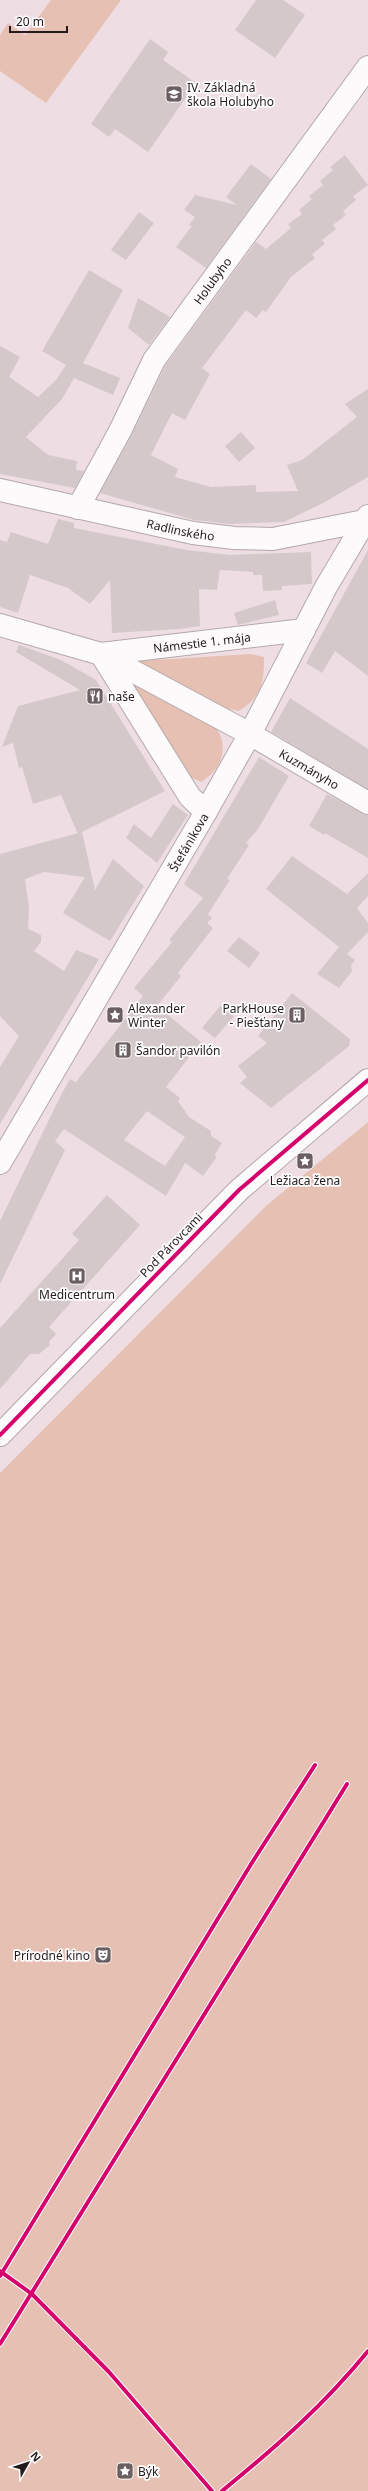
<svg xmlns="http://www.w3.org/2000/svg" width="368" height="2491" viewBox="0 0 368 2491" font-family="'Noto Sans',sans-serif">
	<rect width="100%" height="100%" fill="#eedee3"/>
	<g fill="#e7c0b4">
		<path d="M 51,0 L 121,0 L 46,103 L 0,71 L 0,35 L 8,23 L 25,35 Z"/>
		<path d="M 250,654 L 264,657 C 264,683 262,696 239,711 L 219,707 L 138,661 Z"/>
		<path d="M 128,678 L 216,728 C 230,748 221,770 201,782 L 188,776 Z"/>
		<path d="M 368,1122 L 368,2491 L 0,2491 L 0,1473 L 267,1205 Z"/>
	</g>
	<g fill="#d5c8ca" fill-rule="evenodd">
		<path d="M 256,0 L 283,0 L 305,15 L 275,58 L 235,30 Z"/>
		<path d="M 150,39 L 168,52 L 163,60 L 196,83 L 148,152 L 115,129 L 109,137 L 91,124 Z"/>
		<path d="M 345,155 L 368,185 L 353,196 L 356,200 L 343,211 L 346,215 L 333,225 L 336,229 L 322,240 L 325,244 L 312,254 L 315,258 L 291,277 L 266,312 L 263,310 L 256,318 L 246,310 L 202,368 L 210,374 L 185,420 L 172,413 L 151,455 L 178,469 L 175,477 L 211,487 L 256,485 L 256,492 L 298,491 L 287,465 L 302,460 L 357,417 L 345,404 L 368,389 L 368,477 L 323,503 L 284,522 L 230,524 L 194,520 L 100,493 L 131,436 L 165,366 L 256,242 L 266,249 L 291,228 L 288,224 L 302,214 L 299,210 L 312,199 L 309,196 L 323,185 L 320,181 L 333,170 L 330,167 Z"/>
		<path d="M 251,164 L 271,179 L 206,268 L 176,247 L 192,226 L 189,225 L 195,217 L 184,210 L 195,195 L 237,205 L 226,197 Z"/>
		<path d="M 139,212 L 154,223 L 126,260 L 111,250 Z"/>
		<path d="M 89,270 L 123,290 L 83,363 L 120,378 L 113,395 L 74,378 L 62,399 L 26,437 L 48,455 L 77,461 L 76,470 L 84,471 L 75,488 L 0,474 L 0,346 L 20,357 L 9,377 L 38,397 L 56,380 L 66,365 L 42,351 Z"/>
		<path d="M 138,298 L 170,317 L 149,345 L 128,328 Z"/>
		<path d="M 241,432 L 255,448 L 239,462 L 225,446 Z"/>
		<path d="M 58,519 L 74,523 L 74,528 L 187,550 L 230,555 L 311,552 L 312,584 L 282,586 L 282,590 L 263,591 L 262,575 L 253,575 L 253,572 L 220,570 L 217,590 L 199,589 L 200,626 L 180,629 L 112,633 L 110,580 L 90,604 L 68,588 L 30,575 L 18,613 L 0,607 L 0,540 L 7,542 L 11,532 L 48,544 Z"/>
		<path d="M 368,550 L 368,676 L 335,651 L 322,673 L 306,663 Z"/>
		<path d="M 275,600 L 279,615 L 238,625 L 234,613 Z"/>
		<path d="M 19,645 L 61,660 L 96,680 L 165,791 L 78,834 L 61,795 L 33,804 L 22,767 L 19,768 L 13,743 L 2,747 L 18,706 L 80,690 L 16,652 Z"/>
		<path d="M 290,698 L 368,749 L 368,789 L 271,732 Z"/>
		<path d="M 259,757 L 289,776 L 258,829 L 246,843 L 249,845 L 227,879 L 230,880 L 208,914 L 212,918 L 207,923 L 213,928 L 178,973 L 181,976 L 157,1006 L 201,1042 L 166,1087 L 180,1098 L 178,1101 L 189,1117 L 211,1131 L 211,1136 L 222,1143 L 215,1154 L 216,1158 L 203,1176 L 185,1163 L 166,1196 L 64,1129 L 55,1141 L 65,1150 L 0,1284 L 0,1221 L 60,1097 L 70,1079 L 76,1082 L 143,996 L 134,988 L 172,942 L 169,940 L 203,898 L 184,884 ZM 147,1111 L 185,1137 L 165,1166 L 124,1140 Z"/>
		<path d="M 327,794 L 368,815 L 368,858 L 325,833 L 324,835 L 309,826 Z"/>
		<path d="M 173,804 L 188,815 L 157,863 L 126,838 L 134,824 L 151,838 Z"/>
		<path d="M 82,832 L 95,890 L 113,859 L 144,886 L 110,941 L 63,913 L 85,877 L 44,872 L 25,879 L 29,908 L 28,929 L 41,935 L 41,942 L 34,951 L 64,971 L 76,950 L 99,959 L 0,1124 L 0,1067 L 19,1036 L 0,1016 L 0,854 Z"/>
		<path d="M 292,856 L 347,894 L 368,873 L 368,896 L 357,908 L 368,923 L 368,932 L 347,954 L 355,960 L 351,965 L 352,971 L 339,988 L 317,974 L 339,947 L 266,889 Z"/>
		<path d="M 239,937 L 260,953 L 249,968 L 227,951 Z"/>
		<path d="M 292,993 L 350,1039 L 349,1046 L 271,1108 L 240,1083 L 247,1077 L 238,1066 L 267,1043 L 258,1036 Z"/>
		<path d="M 220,1006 L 234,1016 L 215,1038 L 202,1028 Z"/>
		<path d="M 107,1195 L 140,1225 L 49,1327 L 56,1334 L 49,1342 L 50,1345 L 39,1354 L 30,1354 L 0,1389 L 0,1328 L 79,1240 L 72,1234 Z"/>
	</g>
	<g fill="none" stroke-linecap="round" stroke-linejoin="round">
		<g stroke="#b4a8ab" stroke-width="24">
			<g id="minor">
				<path id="s1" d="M 0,490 L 193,533 L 234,538 L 273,539 L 364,521"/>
				<path id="s2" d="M 78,508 L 120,431 L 154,360 L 368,67"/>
				<path id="s3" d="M 0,625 L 101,654 L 250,734 L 368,803"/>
				<path id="s4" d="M 206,812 L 190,797 L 101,654 L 304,630"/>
				<path id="s5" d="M 0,1163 L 200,822 L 250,734 L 326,587 L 368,516"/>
				<path d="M 0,1435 L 239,1190 L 368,1080"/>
			</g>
		</g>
		<use href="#minor" stroke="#fcfafb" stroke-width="22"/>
		<g stroke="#fff" stroke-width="6">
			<g id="cycleway">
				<path d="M 0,1435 L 239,1190 L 368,1080"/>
				<path d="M 0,2271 L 32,2294 L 109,2372 L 212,2491"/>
				<path d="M 0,2276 L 253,1861 L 315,1765"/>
				<path d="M 0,2344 L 347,1784"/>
				<path d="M 222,2491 C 276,2447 324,2405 368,2351"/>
			</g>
		</g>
		<use href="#cycleway" stroke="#d6006c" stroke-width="4"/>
	</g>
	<defs>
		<g id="school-square" transform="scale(0.9)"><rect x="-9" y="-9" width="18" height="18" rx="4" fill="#6b5f62" stroke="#fff"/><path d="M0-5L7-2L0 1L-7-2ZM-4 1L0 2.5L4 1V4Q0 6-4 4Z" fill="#fff"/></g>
		<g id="restaurant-square" transform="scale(0.9)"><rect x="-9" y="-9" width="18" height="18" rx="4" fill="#6b5f62" stroke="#fff"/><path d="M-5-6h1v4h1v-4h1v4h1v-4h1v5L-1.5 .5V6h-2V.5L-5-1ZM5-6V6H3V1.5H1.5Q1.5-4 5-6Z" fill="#fff"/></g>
		<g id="sight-square" transform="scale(0.9)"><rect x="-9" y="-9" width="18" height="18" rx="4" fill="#6b5f62" stroke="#fff"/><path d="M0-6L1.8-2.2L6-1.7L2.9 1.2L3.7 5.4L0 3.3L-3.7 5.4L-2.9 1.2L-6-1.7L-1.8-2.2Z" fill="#fff"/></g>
		<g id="building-square" transform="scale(0.9)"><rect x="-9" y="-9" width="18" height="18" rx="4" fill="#6b5f62" stroke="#fff"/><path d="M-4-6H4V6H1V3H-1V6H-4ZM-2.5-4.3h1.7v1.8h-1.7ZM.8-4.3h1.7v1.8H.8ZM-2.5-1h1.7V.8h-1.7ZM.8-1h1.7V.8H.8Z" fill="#fff"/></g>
		<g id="hospital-square" transform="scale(0.9)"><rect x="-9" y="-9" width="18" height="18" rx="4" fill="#6b5f62" stroke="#fff"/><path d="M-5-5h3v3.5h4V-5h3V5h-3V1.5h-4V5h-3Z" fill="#fff"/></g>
		<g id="theatre-square" transform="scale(0.9)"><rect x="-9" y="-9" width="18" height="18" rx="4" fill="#6b5f62" stroke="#fff"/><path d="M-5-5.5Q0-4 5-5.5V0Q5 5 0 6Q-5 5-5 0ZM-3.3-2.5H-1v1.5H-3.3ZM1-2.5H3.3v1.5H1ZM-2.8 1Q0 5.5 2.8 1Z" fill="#fff"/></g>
	</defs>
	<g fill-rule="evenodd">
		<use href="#school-square" x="174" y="94"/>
		<use href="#restaurant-square" x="95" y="696"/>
		<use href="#sight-square" x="115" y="1015"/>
		<use href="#building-square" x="297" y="1015"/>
		<use href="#building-square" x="123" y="1050"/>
		<use href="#sight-square" x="305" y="1161"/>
		<use href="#hospital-square" x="77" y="1276"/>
		<use href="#theatre-square" x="103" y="1955"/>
		<use href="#sight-square" x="125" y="2471"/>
	</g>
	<g text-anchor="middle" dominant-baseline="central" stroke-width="3.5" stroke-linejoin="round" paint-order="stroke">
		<g font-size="12" fill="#241a1d" stroke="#fff" text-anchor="start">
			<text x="187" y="87">IV. Základná<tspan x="187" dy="14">škola Holubyho</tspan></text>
			<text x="108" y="696">naše</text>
			<text x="128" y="1008">Alexander<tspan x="128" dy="14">Winter</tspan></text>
			<text x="284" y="1008" text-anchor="end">ParkHouse<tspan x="284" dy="14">- Piešťany</tspan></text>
			<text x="136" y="1050">Šandor pavilón</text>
			<text x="305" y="1180" text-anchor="middle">Ležiaca žena</text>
			<text x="77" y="1294" text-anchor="middle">Medicentrum</text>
			<text x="90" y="1955" text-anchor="end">Prírodné kino</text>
			<text x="138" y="2471">Býk</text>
		</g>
		<g font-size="12" fill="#241a1d" stroke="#fff">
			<text stroke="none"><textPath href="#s2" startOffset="265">Holubyho</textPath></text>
			<text stroke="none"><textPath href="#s1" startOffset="185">Radlinského</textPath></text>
			<text stroke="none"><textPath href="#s4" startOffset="292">Námestie 1. mája</textPath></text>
			<text stroke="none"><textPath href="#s3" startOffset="343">Kuzmányho</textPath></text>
			<text stroke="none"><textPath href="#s5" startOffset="372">Štefánikova</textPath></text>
			<text transform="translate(171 1245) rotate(-46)">Pod Párovcami</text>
		</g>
	</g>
	<g transform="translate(28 2463) rotate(51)" stroke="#ffffff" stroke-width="3" paint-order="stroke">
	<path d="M0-3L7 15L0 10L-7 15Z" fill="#241a1d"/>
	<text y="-6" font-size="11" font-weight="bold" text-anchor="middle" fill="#241a1d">N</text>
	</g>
	<path d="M10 26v6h57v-6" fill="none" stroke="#241a1d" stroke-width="2"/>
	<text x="16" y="26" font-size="12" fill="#241a1d" stroke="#ffffff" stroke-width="3" paint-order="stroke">20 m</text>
</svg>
